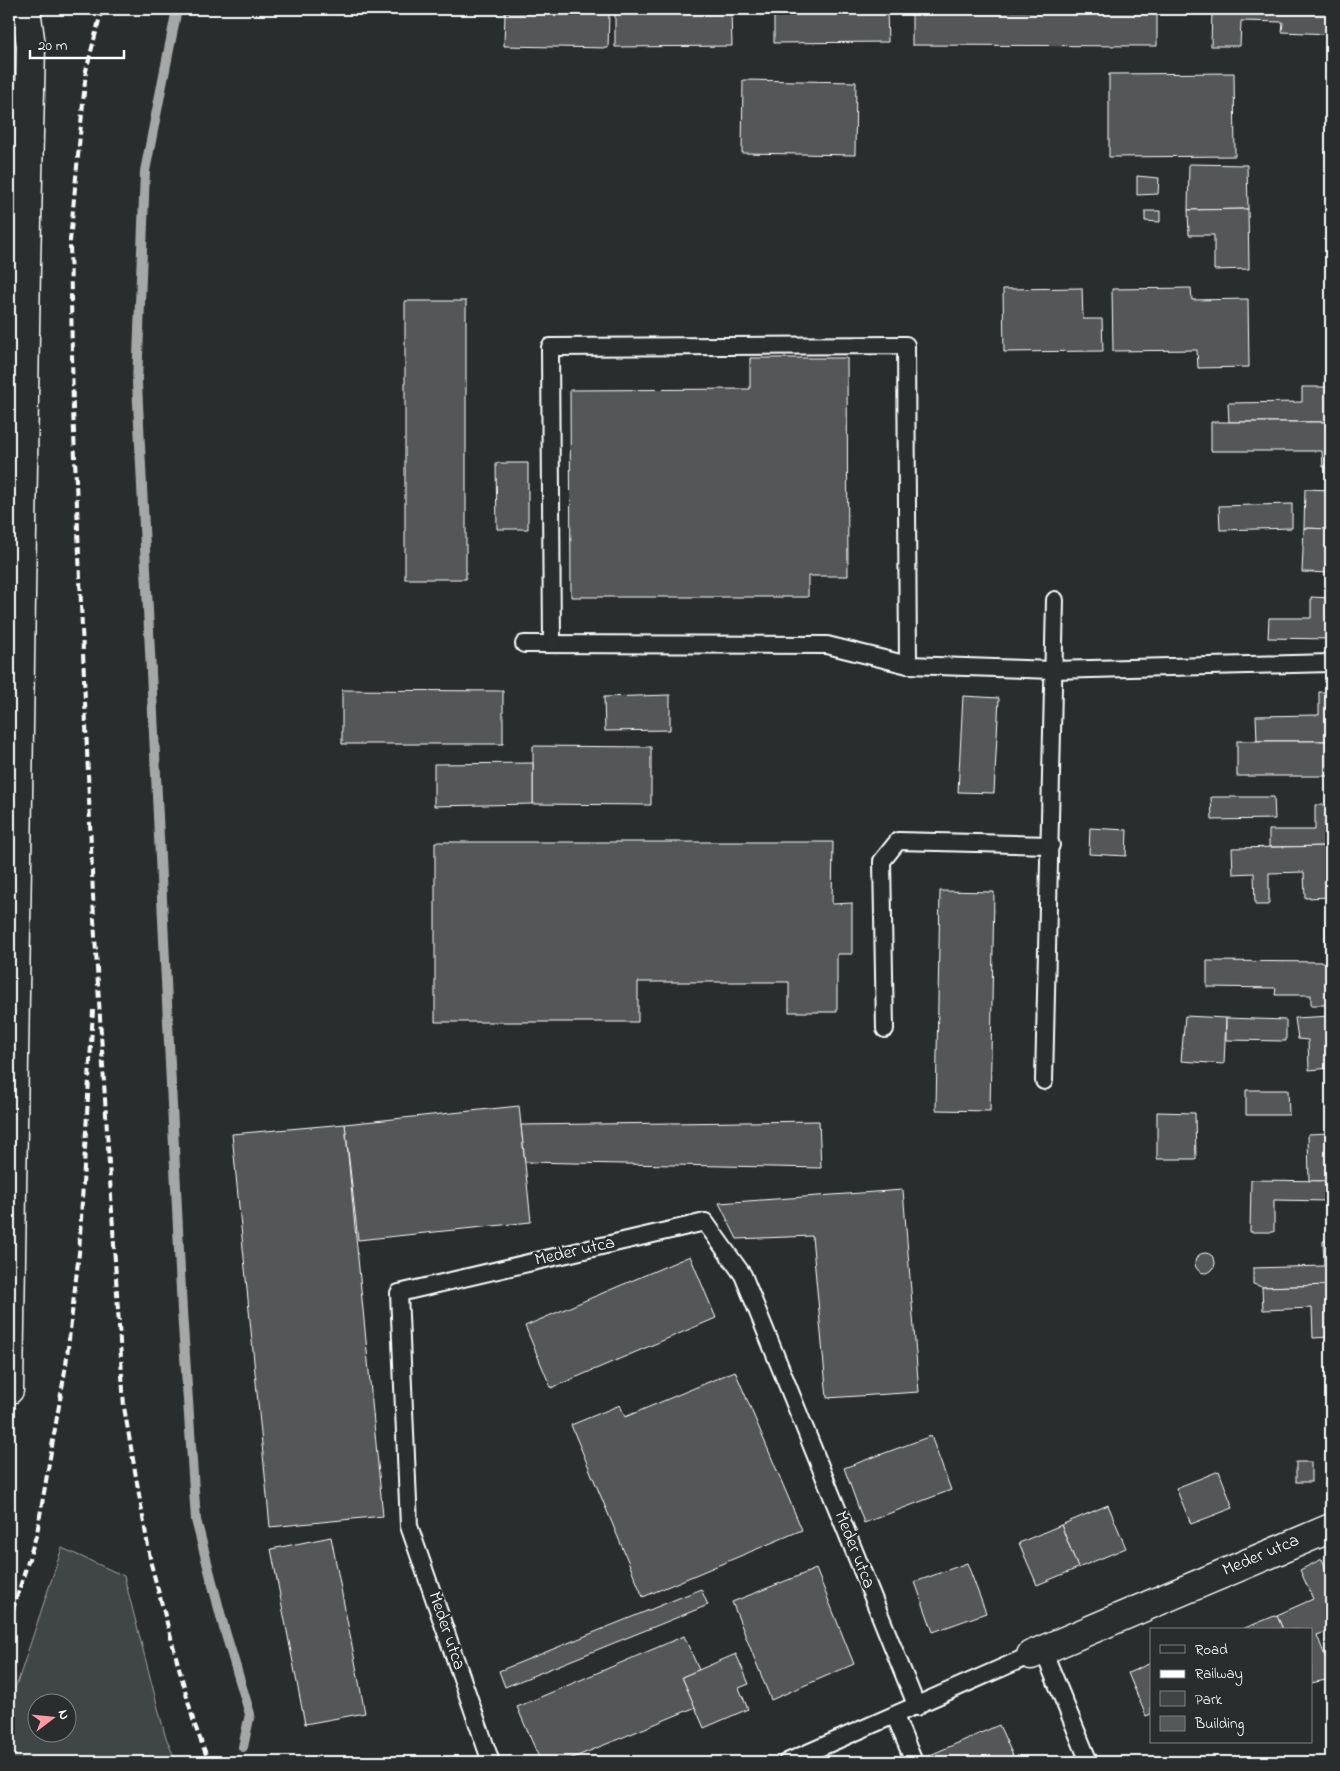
<svg xmlns="http://www.w3.org/2000/svg" width="1340" height="1771" viewBox="0 0 1340 1771" font-family="'Indie Flower',sans-serif">
	<rect width="100%" height="100%" fill="#2a2d2e"/>
	<filter id="ink" filterUnits="userSpaceOnUse"><feTurbulence type="fractalNoise" baseFrequency=".02" numOctaves="2"/><feDisplacementMap in="SourceGraphic" scale="10" xChannelSelector="R" yChannelSelector="G"/><feConvolveMatrix kernelMatrix="1 2 1 2 8 2 1 2 1" color-interpolation-filters="sRGB"/></filter>
	<g filter="url(#ink)">
		<path fill="#414445" stroke="#a0a2a2" fill-rule="evenodd" d="M 62,1548 L 124,1576 L 165,1735 L 176,1762 L 9,1762 L 9,1698 L 18,1681 ZM 38,1704 L 68,1704 L 68,1734 L 38,1734 Z"/>
		<g fill="none" stroke-linecap="round" stroke-linejoin="round">
			<path stroke="#a6a7a7" stroke-width="10" d="M 177,9 L 145,171 L 137,383 L 182,1311 L 196,1520 L 224,1628 L 250,1714 L 243,1747"/>
		</g>
		<g fill="#555758" stroke="#fff">
			<path d="M 1212,9 L 1331,9 L 1331,34 L 1282,32 L 1283,22 L 1241,21 L 1240,46 L 1211,46 Z"/>
			<path d="M 774,10 L 887,10 L 888,42 L 774,43 Z"/>
			<path d="M 912,11 L 1157,11 L 1157,46 L 912,45 Z"/>
			<path d="M 505,12 L 609,14 L 608,48 L 504,46 Z"/>
			<path d="M 731,12 L 732,46 L 615,47 L 615,13 Z"/>
			<path d="M 1234,73 L 1235,156 L 1109,157 L 1109,74 Z"/>
			<path d="M 743,80 L 856,82 L 855,155 L 742,153 Z"/>
			<path d="M 1189,164 L 1247,165 L 1248,209 L 1188,210 Z"/>
			<path d="M 1137,176 L 1159,178 L 1158,194 L 1137,195 Z"/>
			<path d="M 1248,209 L 1249,269 L 1214,270 L 1214,235 L 1189,235 L 1188,210 Z"/>
			<path d="M 1145,211 L 1160,211 L 1160,222 L 1145,221 Z"/>
			<path d="M 1082,288 L 1083,319 L 1102,319 L 1103,351 L 1004,352 L 1003,289 Z"/>
			<path d="M 1191,288 L 1192,300 L 1248,299 L 1249,367 L 1198,368 L 1197,350 L 1113,351 L 1112,289 Z"/>
			<rect x="405" y="301" width="61" height="278"/>
			<path d="M 750,358 L 847,358 L 848,576 L 808,576 L 808,597 L 571,597 L 570,390 L 750,389 Z"/>
			<path d="M 1302,387 L 1331,387 L 1331,422 L 1229,422 L 1228,403 L 1302,402 Z"/>
			<path d="M 1211,422 L 1331,422 L 1331,467 L 1323,467 L 1322,451 L 1211,451 Z"/>
			<path d="M 496,463 L 528,463 L 528,529 L 497,529 Z"/>
			<path d="M 1305,489 L 1331,490 L 1331,529 L 1304,528 Z"/>
			<path d="M 1292,504 L 1292,528 L 1220,530 L 1219,506 Z"/>
			<path d="M 1304,528 L 1331,529 L 1331,573 L 1302,572 Z"/>
			<path d="M 1311,597 L 1331,598 L 1331,639 L 1268,638 L 1269,618 L 1311,618 Z"/>
			<path d="M 342,690 L 503,691 L 503,744 L 342,744 Z"/>
			<path d="M 1319,692 L 1331,692 L 1331,741 L 1257,741 L 1256,716 L 1319,715 Z"/>
			<path d="M 670,695 L 670,730 L 605,731 L 604,697 Z"/>
			<path d="M 963,696 L 999,698 L 994,793 L 958,792 Z"/>
			<rect x="1237" y="741" width="94" height="35"/>
			<path d="M 533,746 L 651,747 L 651,805 L 533,804 Z"/>
			<path d="M 533,763 L 533,804 L 434,806 L 434,764 Z"/>
			<path d="M 1211,797 L 1274,797 L 1275,819 L 1212,820 Z"/>
			<path d="M 1315,805 L 1331,805 L 1331,846 L 1269,847 L 1269,830 L 1315,830 Z"/>
			<path d="M 1090,828 L 1127,830 L 1126,856 L 1089,854 Z"/>
			<path d="M 435,842 L 833,842 L 832,904 L 852,903 L 852,954 L 837,954 L 837,1012 L 789,1012 L 789,982 L 638,982 L 638,1022 L 435,1022 Z"/>
			<path d="M 1331,846 L 1331,897 L 1305,898 L 1304,872 L 1269,873 L 1269,905 L 1255,905 L 1254,873 L 1233,874 L 1232,848 Z"/>
			<path d="M 940,891 L 994,892 L 990,1111 L 936,1110 Z"/>
			<path d="M 1326,915 L 1331,916 L 1331,962 L 1325,962 Z"/>
			<path d="M 1207,961 L 1331,962 L 1331,1005 L 1311,1005 L 1311,995 L 1275,995 L 1276,988 L 1207,987 Z"/>
			<path d="M 1185,1016 L 1226,1018 L 1224,1064 L 1181,1061 Z"/>
			<path d="M 1331,1016 L 1331,1068 L 1309,1070 L 1308,1040 L 1298,1039 L 1295,1018 Z"/>
			<path d="M 1226,1018 L 1286,1020 L 1286,1041 L 1226,1040 Z"/>
			<path d="M 1246,1090 L 1288,1090 L 1289,1115 L 1246,1115 Z"/>
			<path d="M 519,1106 L 531,1222 L 358,1240 L 345,1124 Z"/>
			<path d="M 1157,1112 L 1195,1113 L 1196,1159 L 1157,1159 Z"/>
			<path d="M 819,1121 L 821,1168 L 525,1162 L 521,1125 Z"/>
			<path d="M 345,1124 L 383,1516 L 270,1527 L 232,1134 Z"/>
			<path d="M 1331,1133 L 1331,1181 L 1309,1181 L 1308,1134 Z"/>
			<path d="M 1251,1180 L 1331,1181 L 1331,1229 L 1328,1229 L 1328,1201 L 1274,1200 L 1274,1232 L 1250,1232 Z"/>
			<path d="M 903,1190 L 919,1392 L 827,1398 L 812,1236 L 737,1239 L 719,1203 Z"/>
			<path d="M 1331,1240 L 1331,1285 L 1262,1287 L 1253,1284 L 1253,1268 L 1324,1266 L 1323,1241 Z"/>
			<circle cx="1205" cy="1263" r="10"/>
			<path d="M 690,1256 L 716,1318 L 551,1388 L 525,1326 Z"/>
			<path d="M 1331,1285 L 1331,1337 L 1313,1338 L 1312,1308 L 1263,1310 L 1262,1287 Z"/>
			<path d="M 735,1371 L 802,1530 L 643,1597 L 571,1425 L 620,1405 L 625,1417 Z"/>
			<path d="M 931,1436 L 951,1490 L 864,1523 L 844,1468 Z"/>
			<rect x="1296" y="1462" width="15" height="20"/>
			<path d="M 1219,1471 L 1233,1508 L 1191,1524 L 1176,1488 Z"/>
			<path d="M 1108,1505 L 1126,1548 L 1078,1568 L 1061,1525 Z"/>
			<path d="M 1061,1525 L 1078,1568 L 1037,1585 L 1019,1543 Z"/>
			<path d="M 331,1537 L 365,1713 L 305,1724 L 271,1549 Z"/>
			<path d="M 1322,1559 L 1331,1581 L 1331,1630 L 1317,1635 L 1331,1672 L 1331,1679 L 1311,1683 L 1311,1630 L 1283,1630 L 1277,1615 L 1313,1599 L 1300,1570 Z"/>
			<path d="M 967,1563 L 986,1613 L 933,1632 L 915,1582 Z"/>
			<path d="M 816,1569 L 854,1664 L 771,1700 L 732,1602 Z"/>
			<path d="M 701,1589 L 708,1605 L 505,1687 L 499,1671 Z"/>
			<path d="M 1277,1615 L 1283,1630 L 1240,1630 Z"/>
			<path d="M 684,1636 L 699,1670 L 682,1677 L 696,1707 L 563,1762 L 541,1762 L 517,1707 Z"/>
			<path d="M 736,1654 L 749,1684 L 739,1688 L 748,1709 L 704,1728 L 682,1677 Z"/>
			<path d="M 1151,1663 L 1151,1714 L 1146,1716 L 1128,1673 Z"/>
			<path d="M 999,1725 L 1016,1762 L 931,1762 L 928,1756 Z"/>
		</g>
		<g fill="none" stroke-linecap="round" stroke-linejoin="round">
			<g stroke="#fff" stroke-width="20">
				<g id="lane">
					<path d="M 9,279 L 26,265"/>
					<path d="M 524,644 L 827,645 L 908,665 L 1052,670 L 1331,663"/>
					<path d="M 552,644 L 550,347 L 906,345 L 908,665"/>
					<path d="M 885,1029 L 882,861 L 898,841 L 1051,845"/>
					<path d="M 1044,1081 L 1055,600"/>
					<path d="M 1043,1650 L 1089,1762"/>
					<path d="M 895,1716 L 914,1762"/>
					<path d="M 491,1762 L 409,1526 L 399,1293 L 705,1222 L 743,1275 L 917,1707"/>
					<path d="M 787,1762 L 1031,1655"/>
				</g>
			</g>
			<g stroke="#fff" stroke-width="31">
				<g id="street">
					<path d="M 9,1390 L 26,265 L 31,46 L 26,9"/>
					<path d="M 1031,1655 L 1331,1528"/>
				</g>
			</g>
			<use href="#lane" stroke="#2a2d2e" stroke-width="16"/>
			<use href="#street" stroke="#2a2d2e" stroke-width="28"/>
			<g stroke="#fff" stroke-width="4" stroke-dasharray="8 4" stroke-linecap="butt">
				<path d="M 102,9 L 86,71 L 70,241 L 73,409 L 94,920 L 124,1407 L 151,1564 L 194,1723 L 209,1762"/>
				<path d="M 9,1622 L 37,1533 L 66,1365 L 79,1253 L 93,1010"/>
			</g>
		</g>
	</g>
	<g text-anchor="middle" dominant-baseline="central" stroke-width="5" stroke-linejoin="round" paint-order="stroke">
		<g font-size="18" fill="#fff" stroke="#2a2d2e">
			<text transform="translate(575 1252) rotate(-13)">Meder utca</text>
			<text transform="translate(854 1550) rotate(68)">Meder utca</text>
			<text transform="translate(1261 1556) rotate(-23)">Meder utca</text>
			<text transform="translate(446 1631) rotate(71)">Meder utca</text>
		</g>
	</g>
	<rect width="1340" height="1771" fill="none" stroke="#2a2d2e" stroke-width="30"/>
	<rect x="15" y="15" width="1310" height="1741" fill="none" stroke="#fff" stroke-width="2" filter="url(#ink)"/>
	<rect x="1150" y="1628" width="162" height="115" fill="#2a2d2e" stroke="#7f8182"/>
	<rect x="1160" y="1645" width="25" height="8" fill="#2a2d2e" stroke="#7f8182"/>
	<text x="1195" y="1654" font-size="15" fill="#ffffff">Road</text>
	<rect x="1160" y="1670" width="25" height="8" fill="#ffffff" stroke="#7f8182"/>
	<text x="1195" y="1678" font-size="15" fill="#ffffff">Railway</text>
	<rect x="1160" y="1691" width="25" height="15" fill="#414445" stroke="#7f8182"/>
	<text x="1195" y="1704" font-size="15" fill="#ffffff">Park</text>
	<rect x="1160" y="1716" width="25" height="15" fill="#555758" stroke="#7f8182"/>
	<text x="1195" y="1728" font-size="15" fill="#ffffff">Building</text>
	<g transform="translate(52 1718) rotate(74)"><circle r="24" fill="#2a2d2e" stroke="#7f8182"/>
	<path d="M0-4L9 19L0 12L-9 19Z" fill="#ff9aa2"/>
	<text y="-8" font-size="14" font-weight="bold" text-anchor="middle" fill="#ffffff">N</text>
	</g>
	<path d="M30 50v8h94v-8" fill="none" stroke="#ffffff" stroke-width="2.5"/>
	<text x="38" y="50" font-size="15" fill="#ffffff" stroke="#2a2d2e" stroke-width="4" paint-order="stroke">20 m</text>
</svg>
